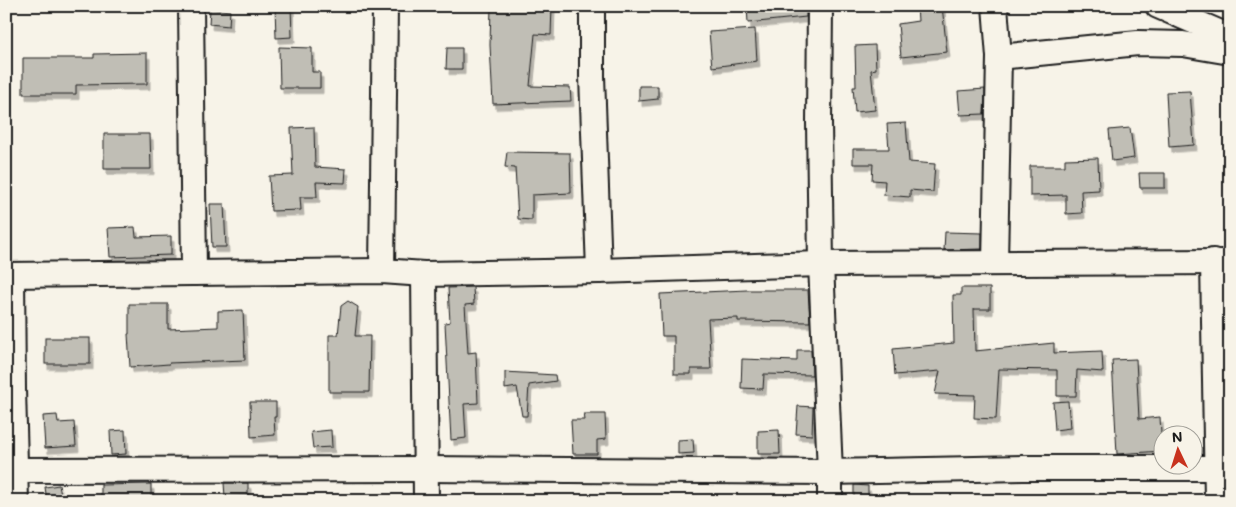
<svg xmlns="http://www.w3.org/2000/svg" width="1236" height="507" viewBox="0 0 1236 507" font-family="Mali,sans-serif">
	<defs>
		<filter id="shadow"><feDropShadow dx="3" dy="5.5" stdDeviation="0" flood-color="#0004"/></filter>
	</defs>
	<rect width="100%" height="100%" fill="#f7f3e8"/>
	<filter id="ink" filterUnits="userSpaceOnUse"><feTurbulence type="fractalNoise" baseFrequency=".02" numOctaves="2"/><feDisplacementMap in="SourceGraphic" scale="10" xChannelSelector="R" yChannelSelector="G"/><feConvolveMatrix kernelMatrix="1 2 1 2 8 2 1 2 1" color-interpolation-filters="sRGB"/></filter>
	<g filter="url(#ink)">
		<g fill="#c0beb5" stroke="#1c1c1c" filter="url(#shadow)">
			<path d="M 275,6 L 291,6 L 292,37 L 276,38 Z"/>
			<path d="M 491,6 L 552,6 L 551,35 L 535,34 L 530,86 L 570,87 L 571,101 L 493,104 L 490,45 Z"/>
			<path d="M 747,6 L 806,6 L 806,17 L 748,23 Z"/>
			<path d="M 917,6 L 942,6 L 947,52 L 901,57 L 898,24 L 918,21 Z"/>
			<path d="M 210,9 L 230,11 L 229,26 L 209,24 Z"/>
			<path d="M 755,29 L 757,61 L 712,67 L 709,32 Z"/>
			<path d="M 875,45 L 876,69 L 871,70 L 875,110 L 855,112 L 853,87 L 856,87 L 855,46 Z"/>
			<path d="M 279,47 L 312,48 L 312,72 L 320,72 L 320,88 L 280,88 Z"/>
			<path d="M 447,48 L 462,48 L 462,69 L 446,69 Z"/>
			<path d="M 147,53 L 147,84 L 76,85 L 76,94 L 23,94 L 23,58 L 94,58 L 94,54 Z"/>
			<path d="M 639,86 L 658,86 L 658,99 L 639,101 Z"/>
			<path d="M 985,89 L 984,114 L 960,115 L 958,91 Z"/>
			<path d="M 1190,91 L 1194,145 L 1169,147 L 1166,92 Z"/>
			<path d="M 906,123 L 909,162 L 935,164 L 933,192 L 910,190 L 910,197 L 884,195 L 885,181 L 872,180 L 873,164 L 853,164 L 853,149 L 889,149 L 887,124 Z"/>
			<path d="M 314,127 L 315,167 L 346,169 L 345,183 L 316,182 L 317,197 L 300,197 L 301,210 L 271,211 L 269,176 L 293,175 L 291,128 Z"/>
			<path d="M 1130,128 L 1134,158 L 1112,161 L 1109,130 Z"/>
			<path d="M 104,134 L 150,134 L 151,169 L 104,169 Z"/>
			<path d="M 507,152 L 570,153 L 571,193 L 532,195 L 532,220 L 518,219 L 515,168 L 505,167 Z"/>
			<path d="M 1098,158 L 1099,190 L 1081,191 L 1082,213 L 1066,214 L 1066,195 L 1030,196 L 1030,166 L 1065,166 L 1065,159 Z"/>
			<path d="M 1139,173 L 1165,173 L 1165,188 L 1140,188 Z"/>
			<path d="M 210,204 L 224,204 L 226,247 L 212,247 Z"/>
			<path d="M 135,227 L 136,237 L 171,236 L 171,255 L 110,257 L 108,228 Z"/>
			<path d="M 945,232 L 982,233 L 982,249 L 944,250 Z"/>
			<path d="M 473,287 L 474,304 L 465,305 L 468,353 L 476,352 L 478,403 L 464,404 L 466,438 L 451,440 L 445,323 L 450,322 L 448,288 Z"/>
			<path d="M 961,288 L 990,288 L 990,309 L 974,309 L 975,351 L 1054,343 L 1054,353 L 1102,351 L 1103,372 L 1077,370 L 1076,396 L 1057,396 L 1057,370 L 999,369 L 996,419 L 974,418 L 975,395 L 935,394 L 940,371 L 895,375 L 893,349 L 954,343 L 953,295 L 961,295 Z"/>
			<path d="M 747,290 L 808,290 L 810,322 L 738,321 L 738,318 L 708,319 L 711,369 L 691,369 L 691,374 L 674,374 L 674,336 L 662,336 L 660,294 Z"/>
			<path d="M 348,301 L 358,307 L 355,336 L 370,336 L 369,392 L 329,392 L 329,335 L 338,335 L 341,306 Z"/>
			<path d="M 129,304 L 168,304 L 168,329 L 218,327 L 218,311 L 243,310 L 245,360 L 169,363 L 169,364 L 130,367 L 128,334 L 129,334 Z"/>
			<rect x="45" y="338" width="45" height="26"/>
			<path d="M 797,350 L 811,350 L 812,375 L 764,374 L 763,389 L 741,388 L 742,359 L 797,361 Z"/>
			<path d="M 1136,359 L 1139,419 L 1160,417 L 1162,451 L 1117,454 L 1112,360 Z"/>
			<path d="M 505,372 L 555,375 L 556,381 L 529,385 L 527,416 L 522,416 L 517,387 L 505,389 Z"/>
			<path d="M 1068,401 L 1070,428 L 1055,430 L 1053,402 Z"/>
			<path d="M 250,402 L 276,402 L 276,417 L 274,417 L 275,435 L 251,437 Z"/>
			<path d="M 798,406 L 813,407 L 812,435 L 796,434 Z"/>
			<path d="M 584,414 L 605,414 L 606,439 L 597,440 L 597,454 L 573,454 L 571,420 L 585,420 Z"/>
			<path d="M 57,415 L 58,423 L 74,422 L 76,446 L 45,448 L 43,416 Z"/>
			<path d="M 125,430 L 126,454 L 111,455 L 110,431 Z"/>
			<path d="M 331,430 L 332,447 L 313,448 L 311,432 Z"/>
			<path d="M 779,430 L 780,454 L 758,454 L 758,431 Z"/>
			<path d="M 693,439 L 694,453 L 678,454 L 678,440 Z"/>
			<path d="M 224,483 L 248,483 L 248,496 L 225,497 Z"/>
			<path d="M 151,484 L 151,501 L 101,501 L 101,485 Z"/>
			<path d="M 59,485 L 62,501 L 47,501 L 45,487 Z"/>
			<path d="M 854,485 L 868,486 L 868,501 L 854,501 Z"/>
		</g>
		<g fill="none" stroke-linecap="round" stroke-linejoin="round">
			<g stroke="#1c1c1c" stroke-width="28">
				<g id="minor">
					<path d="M 191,6 L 194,273"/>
					<path d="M 592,6 L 592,76 L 599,271"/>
					<path d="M 820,6 L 819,123 L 821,264 L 830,472 L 830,501"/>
					<path d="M 995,6 L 999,57 L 1138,43 L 1183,44 L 1230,52"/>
					<path d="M 1158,6 L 1230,37"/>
					<path d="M 1213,261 L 1217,501"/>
					<path d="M 995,263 L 999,57"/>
					<path d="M 382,271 L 385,6"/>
					<path d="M 424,274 L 426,501"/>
					<path d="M 6,275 L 382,271 L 424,274 L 599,271 L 821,264 L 1230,262"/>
					<path d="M 12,275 L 13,389 L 16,501"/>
					<path d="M 6,470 L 426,469 L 830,472 L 1023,468 L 1217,468 L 1230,469"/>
				</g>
			</g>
			<use href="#minor" stroke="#f7f3e8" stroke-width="24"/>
		</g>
	</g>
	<rect width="1236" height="507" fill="none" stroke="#f7f3e8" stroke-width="25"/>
	<rect x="12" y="12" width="1211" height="482" fill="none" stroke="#1c1c1c" stroke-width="2" filter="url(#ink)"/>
	<g transform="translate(1178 450) rotate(356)"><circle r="24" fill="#f7f3e8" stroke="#9f9d96"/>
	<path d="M0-4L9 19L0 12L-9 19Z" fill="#c8321e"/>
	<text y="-8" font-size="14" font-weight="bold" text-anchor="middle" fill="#1c1c1c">N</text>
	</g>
</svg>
